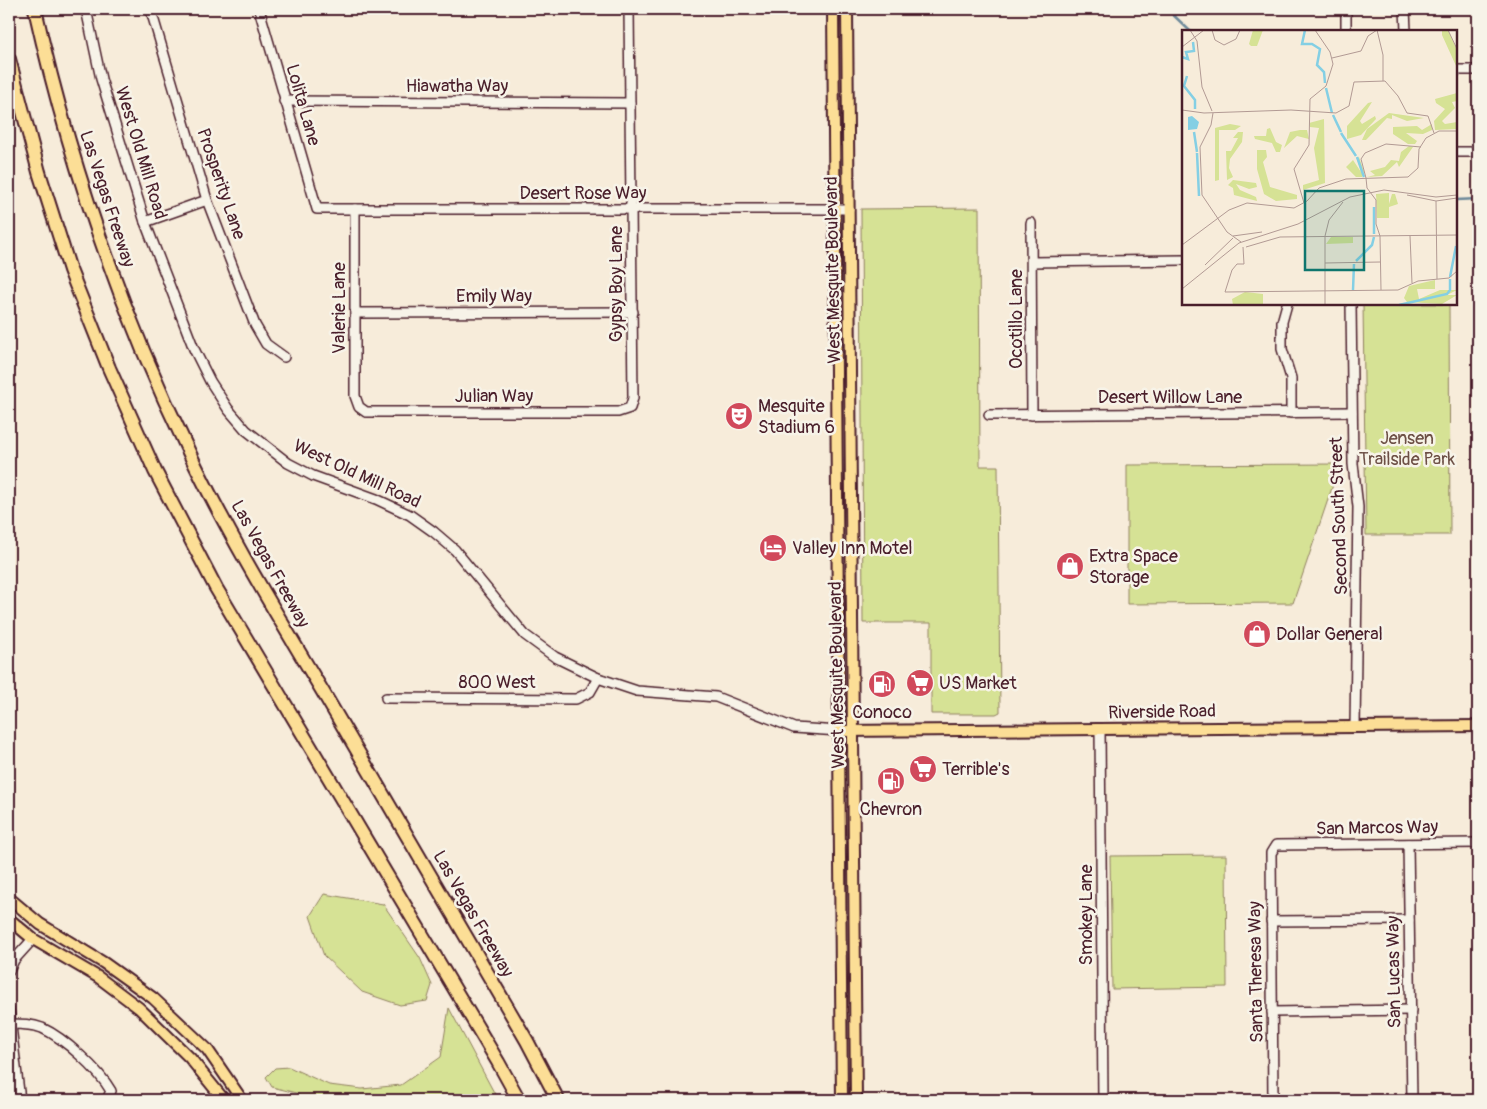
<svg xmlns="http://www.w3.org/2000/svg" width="1487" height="1109" viewBox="0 0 1487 1109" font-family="Pangolin,sans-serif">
	<rect width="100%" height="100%" fill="#f7ecda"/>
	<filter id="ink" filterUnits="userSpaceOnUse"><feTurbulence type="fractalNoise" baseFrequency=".02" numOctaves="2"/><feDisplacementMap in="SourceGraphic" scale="10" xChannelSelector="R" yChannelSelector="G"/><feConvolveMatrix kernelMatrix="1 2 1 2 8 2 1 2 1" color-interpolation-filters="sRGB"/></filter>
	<g filter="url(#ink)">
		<g fill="#d6e295" stroke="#908060">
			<path d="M 979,208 L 980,466 L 998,466 L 1000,712 L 996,714 L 931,714 L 931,623 L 863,623 L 861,209 Z"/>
			<path d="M 1363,304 L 1449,304 L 1450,535 L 1366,535 Z"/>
			<path d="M 1340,464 L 1293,603 L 1127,604 L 1127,465 Z"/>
			<path d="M 1226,855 L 1227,987 L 1112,989 L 1110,856 Z"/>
			<path d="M 324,894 L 383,904 L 420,958 L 432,985 L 427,1001 L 400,1005 L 362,992 L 324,956 L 310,916 Z"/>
			<path d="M 449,1008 L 498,1100 L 306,1100 L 296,1093 L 272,1087 L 266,1077 L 275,1068 L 289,1067 L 329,1085 L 362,1089 L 401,1085 L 441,1057 Z"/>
		</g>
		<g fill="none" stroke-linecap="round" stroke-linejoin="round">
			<g stroke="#6d899a" stroke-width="2.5">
				<path d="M 1167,9 L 1190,31"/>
				<path d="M 1456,200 L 1478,199"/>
			</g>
			<g stroke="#4a1f2b" stroke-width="12">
				<g id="minor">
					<path d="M 86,9 L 101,79 L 145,222 L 194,349 L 210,381 L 228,409 L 246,430 L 288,463 L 313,476 L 376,499 L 410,515 L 434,532 L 455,550 L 525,635 L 555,657 L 598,678 L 637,691 L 716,697 L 794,728 L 839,731"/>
					<path d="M 152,9 L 152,14 L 207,200 L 255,325 L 266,344 L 284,357"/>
					<path d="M 259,9 L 317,209 L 849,209"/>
					<path d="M 1346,9 L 1346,31"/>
					<path d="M 1405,9 L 1406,31"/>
					<path d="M 1456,70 L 1478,70"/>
					<path d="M 284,101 L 630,103"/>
					<path d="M 1456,152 L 1478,152"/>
					<path d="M 355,209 L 355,396 L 359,407 L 366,412 L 618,412 L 630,408 L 633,398 L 629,9"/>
					<path d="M 145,222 L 207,200"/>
					<path d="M 1031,223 L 1032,415"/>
					<path d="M 1032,262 L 1183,260"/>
					<path d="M 1287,304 L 1282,322 L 1282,349 L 1291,378 L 1291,413"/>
					<path d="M 1351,304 L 1353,464 L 1358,507 L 1355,727"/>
					<path d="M 355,313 L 633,312"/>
					<path d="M 989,415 L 1352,412"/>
					<path d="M 386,698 L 576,699 L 590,692 L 598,678"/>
					<path d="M 1100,729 L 1103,1100"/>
					<path d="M 1408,844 L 1412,1100"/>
					<path d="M 1271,921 L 1409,920"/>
					<path d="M 9,971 L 14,960 L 33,939"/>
					<path d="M 9,1010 L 20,1100"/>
					<path d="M 1272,1012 L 1411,1010"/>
					<path d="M 10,1024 C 21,1024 32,1024 42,1028 C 64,1038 99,1070 111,1091 L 107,1100"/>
					<path d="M 1273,1100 L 1271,853 L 1276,845 L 1478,843"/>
				</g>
			</g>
			<g stroke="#4a1f2b" stroke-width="14">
				<g id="major">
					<path d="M 833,9 L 842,1100"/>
					<path d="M 847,9 L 856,1100"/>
					<path d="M 839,731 L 1478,726"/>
					<path d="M 9,898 L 40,924 L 104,963 L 153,998 L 207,1049 L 242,1100"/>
					<path d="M 9,919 L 33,939 L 98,977 L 139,1008 L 190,1058 L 224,1100"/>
				</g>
			</g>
			<g stroke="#4a1f2b" stroke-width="16">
				<g id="highway">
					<path d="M 35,9 C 69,161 120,310 188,450 C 227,533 276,613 323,692 C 391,808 459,925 527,1041 L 558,1100"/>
					<path d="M 9,59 L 39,172 L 70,270 L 109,368 L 155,471 L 216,588 L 498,1062 L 519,1100"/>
				</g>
			</g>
			<use href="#minor" stroke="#f7f3e8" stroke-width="9"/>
			<use href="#major" stroke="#fcde96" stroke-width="10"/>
			<use href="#highway" stroke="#fcde96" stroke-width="12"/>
		</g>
	</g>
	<defs>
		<g id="theatre-disc" transform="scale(1.4375)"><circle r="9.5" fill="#d1495b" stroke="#f7f3e8"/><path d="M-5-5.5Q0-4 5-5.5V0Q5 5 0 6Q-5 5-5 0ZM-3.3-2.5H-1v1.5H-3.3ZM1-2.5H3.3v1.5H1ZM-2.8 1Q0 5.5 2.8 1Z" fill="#fff"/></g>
		<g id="hotel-disc" transform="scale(1.4375)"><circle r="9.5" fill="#d1495b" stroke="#f7f3e8"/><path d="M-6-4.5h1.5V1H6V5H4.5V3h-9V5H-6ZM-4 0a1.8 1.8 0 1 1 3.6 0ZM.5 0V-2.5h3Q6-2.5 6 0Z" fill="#fff"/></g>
		<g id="shop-disc" transform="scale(1.4375)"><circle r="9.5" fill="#d1495b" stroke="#f7f3e8"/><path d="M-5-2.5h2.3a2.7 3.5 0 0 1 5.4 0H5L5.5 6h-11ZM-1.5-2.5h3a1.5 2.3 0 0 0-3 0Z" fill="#fff"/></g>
		<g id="supermarket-disc" transform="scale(1.4375)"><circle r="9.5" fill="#d1495b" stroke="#f7f3e8"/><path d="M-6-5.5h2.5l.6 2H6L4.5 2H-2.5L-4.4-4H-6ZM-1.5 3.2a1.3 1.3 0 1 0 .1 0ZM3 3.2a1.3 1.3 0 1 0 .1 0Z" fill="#fff"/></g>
		<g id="fuel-disc" transform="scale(1.4375)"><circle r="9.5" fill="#d1495b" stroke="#f7f3e8"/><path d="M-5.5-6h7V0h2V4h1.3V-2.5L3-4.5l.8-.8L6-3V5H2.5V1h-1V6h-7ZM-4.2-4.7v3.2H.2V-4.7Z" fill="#fff"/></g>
	</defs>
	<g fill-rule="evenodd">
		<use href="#theatre-disc" x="739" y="416"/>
		<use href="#hotel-disc" x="773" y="548"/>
		<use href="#shop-disc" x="1070" y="566"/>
		<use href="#shop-disc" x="1257" y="634"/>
		<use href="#supermarket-disc" x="920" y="683"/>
		<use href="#fuel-disc" x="882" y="684"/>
		<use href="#supermarket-disc" x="923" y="769"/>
		<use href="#fuel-disc" x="891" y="781"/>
	</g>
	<g text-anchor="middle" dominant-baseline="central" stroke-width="5" stroke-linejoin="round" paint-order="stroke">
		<g font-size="18" fill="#4a1f2b" stroke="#f7f3e8">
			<text x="457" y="86">Hiawatha Way</text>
			<text transform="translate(303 105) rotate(74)">Lolita Lane</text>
			<text transform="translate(141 153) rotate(73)">West Old Mill Road</text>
			<text transform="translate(221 184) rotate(71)">Prosperity Lane</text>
			<text x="583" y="193">Desert Rose Way</text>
			<text transform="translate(107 199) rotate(72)">Las Vegas Freeway</text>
			<text transform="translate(833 270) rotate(-91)">West Mesquite Boulevard</text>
			<text transform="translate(616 284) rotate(-90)">Gypsy Boy Lane</text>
			<text x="494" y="296">Emily Way</text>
			<text transform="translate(339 308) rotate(-90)">Valerie Lane</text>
			<text transform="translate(1016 319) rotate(-90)">Ocotillo Lane</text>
			<text x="494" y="396">Julian Way</text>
			<text x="1170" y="397">Desert Willow Lane</text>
			<text transform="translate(357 474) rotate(25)">West Old Mill Road</text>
			<text transform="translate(1339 516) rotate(-92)">Second South Street</text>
			<text transform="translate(270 564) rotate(61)">Las Vegas Freeway</text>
			<text transform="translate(837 675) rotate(-91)">West Mesquite Boulevard</text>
			<text x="497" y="682">800 West</text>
			<text transform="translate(1162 712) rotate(-1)">Riverside Road</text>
			<text transform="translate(1377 828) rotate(-1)">San Marcos Way</text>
			<text transform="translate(473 914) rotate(60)">Las Vegas Freeway</text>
			<text transform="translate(1086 915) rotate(-90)">Smokey Lane</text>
			<text transform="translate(1256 972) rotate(-91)">Santa Theresa Way</text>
			<text transform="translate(1394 972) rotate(-91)">San Lucas Way</text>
		</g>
		<g font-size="18" fill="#4a1f2b" stroke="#f7f3e8" text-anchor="start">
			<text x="758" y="406">Mesquite<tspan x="758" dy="21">Stadium 6</tspan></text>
			<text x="792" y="548">Valley Inn Motel</text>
			<text x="1089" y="556">Extra Space<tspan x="1089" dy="21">Storage</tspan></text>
			<text x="1276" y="634">Dollar General</text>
			<text x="939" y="683">US Market</text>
			<text x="882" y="712" text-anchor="middle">Conoco</text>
			<text x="942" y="769">Terrible's</text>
			<text x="891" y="809" text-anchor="middle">Chevron</text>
		</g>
		<g font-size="18" fill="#6d5046" stroke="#f7f3e8">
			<text x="1407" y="438">Jensen<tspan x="1407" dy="21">Trailside Park</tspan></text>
		</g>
	</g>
	<g transform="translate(1182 30)">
		<rect width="275" height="275" fill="#f7ecda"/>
		<path d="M 71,0 L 81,0 L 75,16 L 69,16 L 67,14 ZM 266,0 L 275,20 L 275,38 L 260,5 L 260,0 ZM 275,63 L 275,71 L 270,72 L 273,78 L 260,91 L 263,94 L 275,92 L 275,99 L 253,100 L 252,91 L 263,79 L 254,73 L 253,69 ZM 190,72 L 178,91 L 180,94 L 193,86 L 194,89 L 179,105 L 165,109 L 165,96 L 186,73 ZM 207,83 L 242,88 L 225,91 L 210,85 L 210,89 L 205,88 L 184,110 L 180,110 L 185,99 ZM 142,89 L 143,153 L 121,160 L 121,155 L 137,150 L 132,118 L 137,98 L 128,97 L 127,93 ZM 48,94 L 59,96 L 53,100 L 37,100 L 37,150 L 33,151 L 33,98 ZM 250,94 L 250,100 L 241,104 L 224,103 L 235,111 L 233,114 L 226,114 L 211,104 L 211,97 L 235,96 L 240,100 ZM 88,98 L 94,112 L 100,115 L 98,122 L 94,122 L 90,113 L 73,109 L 72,106 L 84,106 L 85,99 ZM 118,100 L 125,100 L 127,109 L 115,106 L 102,118 L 108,102 ZM 56,102 L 61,102 L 60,112 L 48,129 L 47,138 L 51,147 L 45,150 L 44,121 L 49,121 L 56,108 L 51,108 ZM 227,116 L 231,117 L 217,137 L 215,132 L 200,146 L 185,147 L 193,145 L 188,141 L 203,137 L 209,130 L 217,131 L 219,122 ZM 75,120 L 84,120 L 85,127 L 81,132 L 88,157 L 115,165 L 115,169 L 94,171 L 82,164 L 75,139 ZM 177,127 L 182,141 L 180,147 L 174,147 L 164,137 L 171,130 L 179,142 L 175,129 ZM 51,150 L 74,153 L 75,157 L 67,159 L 54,154 L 58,160 L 74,167 L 75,171 L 52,165 L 51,158 L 46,155 ZM 207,163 L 207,174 L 210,164 L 213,164 L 216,174 L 207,177 L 207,188 L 195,188 L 194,164 ZM 149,207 L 171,207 L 171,213 L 144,214 ZM 253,250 L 253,259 L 235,259 L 237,269 L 258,260 L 275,260 L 265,265 L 275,265 L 260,274 L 225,272 L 222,268 L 227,256 ZM 63,262 L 81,264 L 81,274 L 51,275 L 50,269 Z" fill="#d6e295"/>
		<path d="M 10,86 L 17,92 L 15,99 L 6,100 L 6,87 Z" fill="#84cfe4"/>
		<path fill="none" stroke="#84cfe4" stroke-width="2.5" d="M 123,0 L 120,14 L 130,14 L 138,19 L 135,35 L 142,42 L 143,53M 0,27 L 6,29 L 4,22 L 12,21 L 11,12M 5,46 L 2,56 L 13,70 L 13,79M 144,58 L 150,83M 151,85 L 159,102M 12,102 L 15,122M 159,103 L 174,126M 15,123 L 17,166M 175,127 L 182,147M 192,177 L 192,204M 174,231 L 190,215 L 192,207M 268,247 L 274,216M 171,260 L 172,234M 217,275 L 265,264 L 268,260 L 268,249"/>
		<path fill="none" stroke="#b29a94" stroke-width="1" d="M 8,0 L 15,11 L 20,57 L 30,81M 30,0 L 33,10 L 42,15 L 54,9 L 58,0M 195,0 L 201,25 L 201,51M 266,0 L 275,19M 0,17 L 22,0M 150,28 L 179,21 L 186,6 L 195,0M 0,80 L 22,83 L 109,80 L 154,83 L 167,76 L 172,52 L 203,51 L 216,66 L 225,83 L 246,86 L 252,103M 31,83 L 29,95 L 18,117 L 20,165 L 45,202 L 59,212M 184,148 L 179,129 L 183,123 L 204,114 L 239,117M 184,148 L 185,158 L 194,170 L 194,194 L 198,206M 225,165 L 254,171 L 275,168M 254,171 L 255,249M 122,173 L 112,139 L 127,115 L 128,69 L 144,56 L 151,34 L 148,22 L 133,0M 51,206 L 80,202M 143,206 L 147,190 L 161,172M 143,206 L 143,275M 198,206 L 199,260M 228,206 L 230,253M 0,215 L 47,180 L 65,173 L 112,178 L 125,171 L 137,158 L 164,149 L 226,147 L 236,138 L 237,119 L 244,108 L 257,101 L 275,101M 61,217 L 62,234 L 55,234 L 50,240 L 43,262 L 216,260 L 236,251 L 267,248 L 275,241M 64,217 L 98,207 L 275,205M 143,233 L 198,232M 23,235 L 51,208M 0,259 L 57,213 L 116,194 L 168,167 L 202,160 L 254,167 L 275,165"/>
		<path fill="#0f766e" fill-opacity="0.15" stroke="#0f766e" stroke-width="2.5" d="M 123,161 L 182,161 L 182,240 L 123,240 Z"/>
		<rect width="275" height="275" fill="none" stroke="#4a1f2b" stroke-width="2.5"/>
	</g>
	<rect width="1487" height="1109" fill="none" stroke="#f7f3e8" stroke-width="30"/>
	<rect x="15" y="15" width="1457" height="1079" fill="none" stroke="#4a1f2b" stroke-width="2" filter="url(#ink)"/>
</svg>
